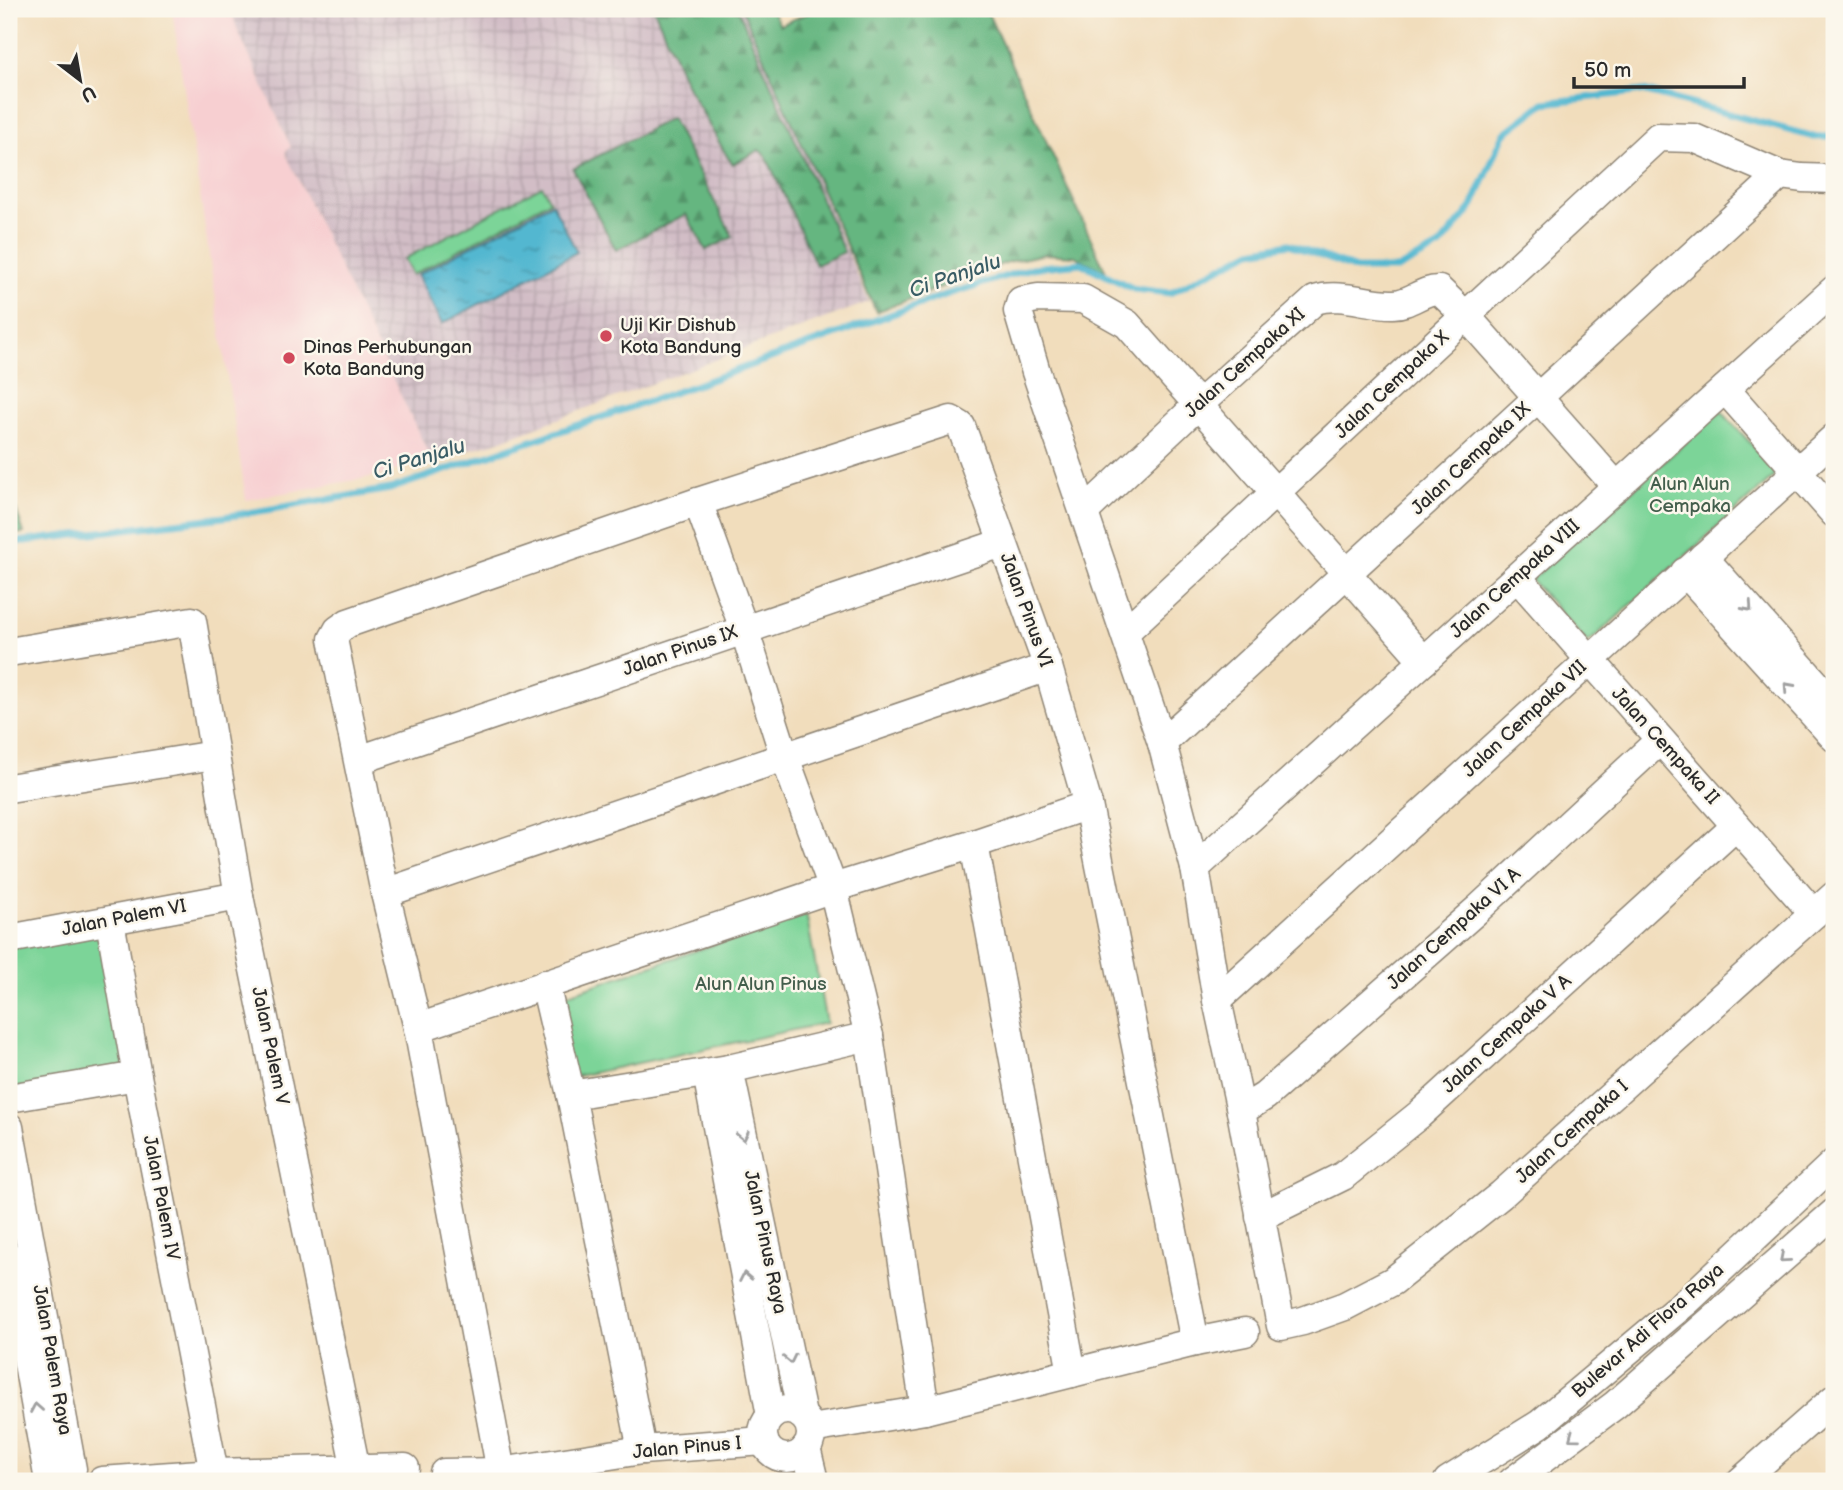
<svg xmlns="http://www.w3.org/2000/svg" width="1843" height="1490" viewBox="0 0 1843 1490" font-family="'Balsamiq Sans',sans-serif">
	<defs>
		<pattern id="industrial-grid" width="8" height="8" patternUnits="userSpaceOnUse" patternTransform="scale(1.75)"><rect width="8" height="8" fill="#d2bdc6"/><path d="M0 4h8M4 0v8" fill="none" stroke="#b4a3aa"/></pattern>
		<pattern id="forest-firs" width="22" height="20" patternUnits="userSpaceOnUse" patternTransform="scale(1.75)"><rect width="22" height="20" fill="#65b680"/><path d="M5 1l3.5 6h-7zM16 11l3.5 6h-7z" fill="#539469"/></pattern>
		<pattern id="water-ripples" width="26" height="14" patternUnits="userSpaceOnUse" patternTransform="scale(1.75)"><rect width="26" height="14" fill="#52b7d0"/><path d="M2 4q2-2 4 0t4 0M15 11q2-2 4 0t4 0" fill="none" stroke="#4495a9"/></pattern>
	</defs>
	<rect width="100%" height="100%" fill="#fbf7ec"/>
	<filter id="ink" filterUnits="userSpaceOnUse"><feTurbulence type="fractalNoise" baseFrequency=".0143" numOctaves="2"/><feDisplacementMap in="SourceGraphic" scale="14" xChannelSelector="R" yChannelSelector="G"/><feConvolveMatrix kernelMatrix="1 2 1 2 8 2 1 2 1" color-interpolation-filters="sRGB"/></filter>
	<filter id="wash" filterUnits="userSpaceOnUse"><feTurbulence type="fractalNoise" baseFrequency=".00686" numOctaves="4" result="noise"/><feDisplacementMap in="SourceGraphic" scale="28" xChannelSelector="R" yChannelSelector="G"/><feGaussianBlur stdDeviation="1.57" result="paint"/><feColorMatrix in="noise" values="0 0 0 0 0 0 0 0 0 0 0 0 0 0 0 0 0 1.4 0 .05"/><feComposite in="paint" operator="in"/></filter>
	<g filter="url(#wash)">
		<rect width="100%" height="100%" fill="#f1ddbc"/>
		<path fill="#f7cfd1" d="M 172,9 L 231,9 L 237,29 L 291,147 L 285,152 L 431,459 L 382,475 L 246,500 Z"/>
		<path fill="url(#industrial-grid)" d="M 231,9 L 743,9 L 869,302 L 494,443 L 431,459 L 285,152 L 291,147 L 237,29 Z"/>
		<g fill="url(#forest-firs)" stroke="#487056" stroke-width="2">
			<path d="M 654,9 L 738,9 L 844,252 L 816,265 L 766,156 L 759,150 L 733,164 L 728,158 L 687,86 Z"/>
			<path d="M 742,9 L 771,9 L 780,25 L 818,9 L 986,9 L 1106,272 L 1075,256 L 1045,254 L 1008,262 L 876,312 Z"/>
			<path d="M 671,118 L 733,237 L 706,250 L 686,214 L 616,250 L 573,169 Z"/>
			<path d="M 9,489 L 24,533 L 9,535 Z"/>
		</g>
		<g fill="#7cd498" stroke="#548062" stroke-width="2">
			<path d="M 542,186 L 550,201 L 412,275 L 404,259 Z"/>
			<path d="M 1721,411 L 1778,473 L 1588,643 L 1531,580 Z"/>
			<path d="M 806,913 L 826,1023 L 568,1078 L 551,1000 Z"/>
			<path d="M 103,929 L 128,1069 L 9,1091 L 9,946 Z"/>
		</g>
		<path fill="url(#water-ripples)" stroke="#3e717e" stroke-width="2" d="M 552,203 L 577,252 L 442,324 L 417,275 Z"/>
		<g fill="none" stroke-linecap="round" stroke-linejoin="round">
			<path stroke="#52b7d0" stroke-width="7" d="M 9,543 L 224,517 L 390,489 L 696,385 L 948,294 L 1032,268 L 1081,263 L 1134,289 L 1170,293 L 1252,251 L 1289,244 L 1356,269 L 1397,269 L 1440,246 L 1472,207 L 1504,134 L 1544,103 L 1643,91 L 1814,137 L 1834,137"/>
		</g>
	</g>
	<g filter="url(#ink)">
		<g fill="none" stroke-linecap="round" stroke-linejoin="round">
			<g stroke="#8e8474" stroke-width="31">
				<g id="minor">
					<path d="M 1725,389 L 1834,513"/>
					<path d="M 951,420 L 961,426 L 1048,667 L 1088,805 L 974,844 L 833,888 L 418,1028 L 385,893 L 333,639 L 338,630 L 348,623 L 698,502 Z"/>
					<path d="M 698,502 L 744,629 L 784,755 L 833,888 L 869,1036 L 925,1410"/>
					<path d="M 1085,511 L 1198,405 L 1315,300 C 1340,292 1366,304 1392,304 C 1409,305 1423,289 1439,290 L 1466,316 L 1617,487"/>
					<path d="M 1703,557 L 1834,704"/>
					<path d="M 1685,572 L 1834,737"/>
					<path d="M 1517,577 L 1814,914"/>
					<path d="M 1125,632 L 1658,137 L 1694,138 L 1780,175 L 1802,178 L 1834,179"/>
					<path d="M 9,652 L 192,621 L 239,896 L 356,1470"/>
					<path d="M 1424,661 L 1127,324 L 1083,299 L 1038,298 L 1021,301 L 1018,311 L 1036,372 L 1162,743 L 1195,868 L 1217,1000 L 1241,1111 L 1281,1326 L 1303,1321 L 1345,1306 L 1393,1281 L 1501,1195 L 1834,896"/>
					<path d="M 1162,743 L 1780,175"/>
					<path d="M 359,760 L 1002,543"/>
					<path d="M 9,788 L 214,755"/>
					<path d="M 974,844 L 1072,1373"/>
					<path d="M 1195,868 L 1834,290"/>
					<path d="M 385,893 L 1048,667"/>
					<path d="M 110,921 L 137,1076 L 214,1473"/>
					<path d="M 9,939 L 239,896"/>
					<path d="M 545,984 L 571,1095 L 642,1450"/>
					<path d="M 1217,1000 L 1834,438"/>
					<path d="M 418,1028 L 501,1472"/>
					<path d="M 729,1069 L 802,1415"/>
					<path d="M 707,1073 L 771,1416"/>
					<path d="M 571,1095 L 729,1069 L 869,1036"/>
					<path d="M 9,1098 L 137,1076"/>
					<path d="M 1241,1111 L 1265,1096 L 1478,909 L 1660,740"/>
					<path d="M 9,1127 L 72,1469"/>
					<path d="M 1260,1217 L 1343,1176 L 1420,1114 L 1736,826"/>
					<path d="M 9,1257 L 48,1475"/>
					<path d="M 1195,1342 L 1245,1332"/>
					<circle cx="787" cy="1434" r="24"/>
					<path d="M 811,1429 L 925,1410 L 1195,1342 L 1088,805"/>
					<path d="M 806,1448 L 814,1481"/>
					<path d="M 444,1473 L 501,1472 L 642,1450 L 764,1441"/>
					<path d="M 102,1481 L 214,1473 L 405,1468"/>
					<path d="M 1448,1481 L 1540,1424 L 1688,1300 L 1834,1163"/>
					<path d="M 1513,1481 L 1615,1405 L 1834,1213"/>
					<path d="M 1741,1481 L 1834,1399"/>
				</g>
			</g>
			<use href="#minor" stroke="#fff" stroke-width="28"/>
		</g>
		<defs><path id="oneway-chevron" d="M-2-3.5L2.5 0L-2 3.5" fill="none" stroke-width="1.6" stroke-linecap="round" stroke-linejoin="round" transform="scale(1.75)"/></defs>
		<g stroke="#a0a0a0">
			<use href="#oneway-chevron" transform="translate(1748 607) rotate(48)"/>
			<use href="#oneway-chevron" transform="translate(1788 687) rotate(-132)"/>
			<use href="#oneway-chevron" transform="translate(743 1136) rotate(78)"/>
			<use href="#oneway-chevron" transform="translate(1784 1258) rotate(139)"/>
			<use href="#oneway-chevron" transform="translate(745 1277) rotate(-101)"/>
			<use href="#oneway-chevron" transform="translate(790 1359) rotate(78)"/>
			<use href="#oneway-chevron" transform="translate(36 1408) rotate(-100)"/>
			<use href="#oneway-chevron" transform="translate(1573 1437) rotate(143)"/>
		</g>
	</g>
	<g fill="#d1495b" stroke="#fbf7ec" stroke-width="2.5">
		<circle cx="606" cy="336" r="7"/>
		<circle cx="289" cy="358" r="7"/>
	</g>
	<g text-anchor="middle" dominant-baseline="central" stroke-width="5" stroke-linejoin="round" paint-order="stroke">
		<g font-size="19" fill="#2b2b2b" stroke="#fbf7ec" text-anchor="start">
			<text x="620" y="325">Uji Kir Dishub<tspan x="620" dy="22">Kota Bandung</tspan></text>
			<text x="303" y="347">Dinas Perhubungan<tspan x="303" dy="22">Kota Bandung</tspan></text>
		</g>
		<g font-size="19" fill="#2b2b2b" stroke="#fbf7ec">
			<text transform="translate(1245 363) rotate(-42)">Jalan Cempaka XI</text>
			<text transform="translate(1392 385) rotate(-43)">Jalan Cempaka X</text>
			<text transform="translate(1471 459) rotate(-43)">Jalan Cempaka IX</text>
			<text transform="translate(1515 579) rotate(-42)">Jalan Cempaka VIII</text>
			<text transform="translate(1026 610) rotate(70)">Jalan Pinus VI</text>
			<text transform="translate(680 651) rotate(-19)">Jalan Pinus IX</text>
			<text transform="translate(1525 719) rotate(-43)">Jalan Cempaka VII</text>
			<text transform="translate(1665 746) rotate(48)">Jalan Cempaka II</text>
			<text transform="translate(124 918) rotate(-11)">Jalan Palem VI</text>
			<text transform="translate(1454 929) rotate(-42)">Jalan Cempaka VI A</text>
			<text transform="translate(1507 1034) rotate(-42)">Jalan Cempaka V A</text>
			<text transform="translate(270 1046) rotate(78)">Jalan Palem V</text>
			<text transform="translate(1572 1132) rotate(-42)">Jalan Cempaka I</text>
			<text transform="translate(161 1198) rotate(79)">Jalan Palem IV</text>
			<text transform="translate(765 1242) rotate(78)">Jalan Pinus Raya</text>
			<text transform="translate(1648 1331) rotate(-41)">Bulevar Adi Flora Raya</text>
			<text transform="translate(52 1360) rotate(80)">Jalan Palem Raya</text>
			<text transform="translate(687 1448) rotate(-5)">Jalan Pinus I</text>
		</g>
		<g font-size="19" fill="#435e4c" stroke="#fbf7ec">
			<text x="1690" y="484">Alun Alun<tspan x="1690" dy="22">Cempaka</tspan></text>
			<text x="761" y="984">Alun Alun Pinus</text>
		</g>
		<g font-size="21" font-style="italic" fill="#395c65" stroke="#fbf7ec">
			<text transform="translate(955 276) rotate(-19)">Ci Panjalu</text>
			<text transform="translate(419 459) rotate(-17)">Ci Panjalu</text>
		</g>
	</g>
	<rect width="1843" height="1490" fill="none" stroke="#fbf7ec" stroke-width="35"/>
	<g transform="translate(80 80) rotate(149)" stroke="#fbf7ec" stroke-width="5" paint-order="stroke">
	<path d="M0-5L12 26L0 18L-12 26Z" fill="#2b2b2b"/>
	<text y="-10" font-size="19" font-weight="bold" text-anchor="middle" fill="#2b2b2b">U</text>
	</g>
	<path d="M1574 77v10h170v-10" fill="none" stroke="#2b2b2b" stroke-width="3.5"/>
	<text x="1584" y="77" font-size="21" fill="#2b2b2b" stroke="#fbf7ec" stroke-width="5" paint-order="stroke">50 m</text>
</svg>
